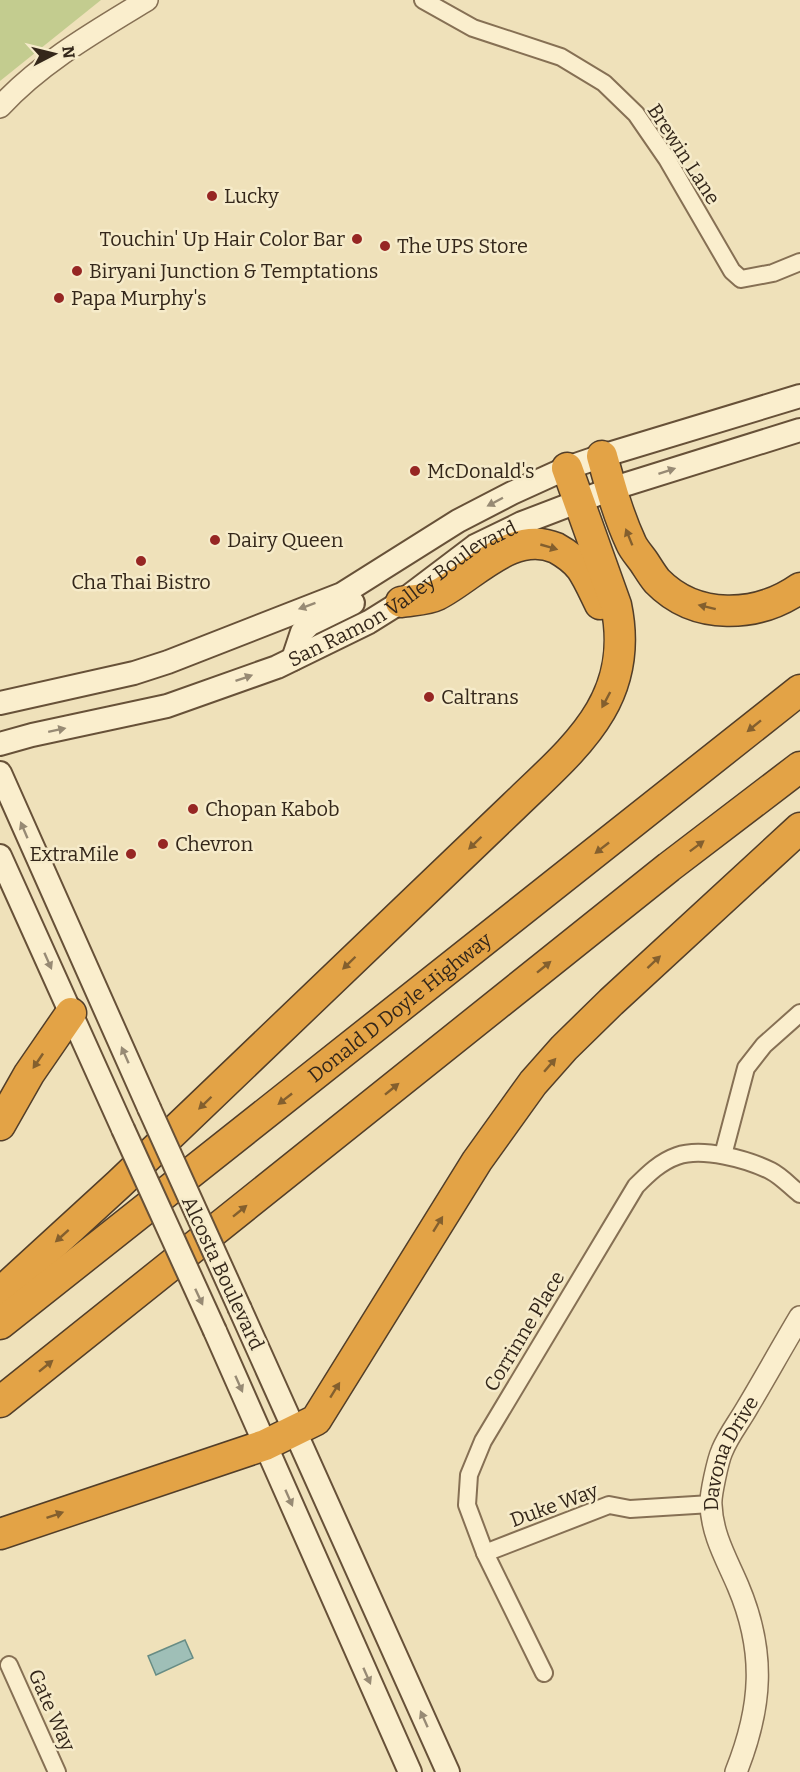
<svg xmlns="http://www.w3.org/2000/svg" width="800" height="1772" viewBox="0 0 800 1772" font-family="Bitter,serif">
	<rect width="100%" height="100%" fill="#efe1ba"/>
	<path fill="#c3cc8f" d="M 0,0 L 101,0 L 0,81 Z"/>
	<path fill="#9fbfb7" stroke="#678c84" stroke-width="1.5" d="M 185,1640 L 193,1658 L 156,1675 L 148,1656 Z"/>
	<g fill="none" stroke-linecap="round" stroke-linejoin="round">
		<g stroke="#867054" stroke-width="20">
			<g id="minor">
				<path d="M 423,0 L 473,28 L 561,57 L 604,83 L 636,114 L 667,159 L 732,271 L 741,279 L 773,273 L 800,262"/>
				<path d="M 723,1155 L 746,1068 L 764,1045 L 800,1013"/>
				<path d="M 485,1553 L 609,1505 L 630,1509 L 711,1504"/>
				<path d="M 9,1665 L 57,1772"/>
				<path d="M 544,1673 L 485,1553 L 467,1505 L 469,1475 L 483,1441 L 636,1186 C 648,1174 660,1162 677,1156 C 702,1147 747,1159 771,1171 C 781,1176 791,1187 800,1194"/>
			</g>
		</g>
		<g stroke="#867054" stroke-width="24">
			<g id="tertiary">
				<path d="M 0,107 C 40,63 96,31 147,0"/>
				<path id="s1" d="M 736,1772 C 762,1707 766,1652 738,1586 C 727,1560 712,1535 711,1505 C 710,1496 718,1460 722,1451 C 728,1436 739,1422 747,1408 C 765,1378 782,1347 800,1317"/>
			</g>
		</g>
		<g stroke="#675138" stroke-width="26">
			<g id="secondary">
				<path d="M 293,659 L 302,632 L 310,624 L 353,603"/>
				<path d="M 0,703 L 134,673 L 168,662 L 342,594 L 458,521 L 512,493 L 567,468 L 602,456 L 800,396"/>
				<path id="s2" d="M 0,744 L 32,735 L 167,706 L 277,667 L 369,622 L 401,602 L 475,546 L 522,523 L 611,489 L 800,430"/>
				<path d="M 0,773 L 149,1108"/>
				<path d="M 0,856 L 123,1129"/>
				<path d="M 240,1309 L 448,1772"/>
				<path d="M 215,1331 L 410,1772"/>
			</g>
		</g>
		<g stroke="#523e29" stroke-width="33">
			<g id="motorway">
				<path d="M 602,456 C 610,485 618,515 631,543 C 634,550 640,556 644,562 C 648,568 652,575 657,581 C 696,621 757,618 800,588"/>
				<path d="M 401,602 C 412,600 427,600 437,595 C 473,577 512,529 556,548 C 565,553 574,559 581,568 C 588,578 594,592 600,604"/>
				<path d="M 0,1125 L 29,1074 L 71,1013"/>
				<path d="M 0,1293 L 119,1184 L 514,806 C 575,747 636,700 616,605 L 567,468"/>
				<path id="s3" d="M 0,1324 L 800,690"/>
				<path d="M 0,1402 L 669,867 L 800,767"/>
				<path d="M 0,1534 L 265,1445 L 316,1420 L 477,1161 L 533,1083 L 564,1048 L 611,1002 L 800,828"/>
			</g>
		</g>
		<use href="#minor" stroke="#faeecd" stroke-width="16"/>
		<use href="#tertiary" stroke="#faeecd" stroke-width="21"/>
		<use href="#secondary" stroke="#faeecd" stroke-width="22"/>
		<use href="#motorway" stroke="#e3a346" stroke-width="30"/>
		<g stroke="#675138" stroke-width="26" stroke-linecap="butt">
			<g id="secondary-bridge">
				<path d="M 149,1108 L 240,1309"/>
				<path d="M 123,1129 L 215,1331"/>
			</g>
		</g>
		<use href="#secondary-bridge" stroke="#faeecd" stroke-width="22"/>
	</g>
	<defs><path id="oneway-solid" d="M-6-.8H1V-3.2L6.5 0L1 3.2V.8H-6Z" transform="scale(1.5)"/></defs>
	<g fill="#978a74">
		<use href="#oneway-solid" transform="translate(667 471) rotate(-18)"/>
		<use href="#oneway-solid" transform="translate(495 502) rotate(152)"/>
		<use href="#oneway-solid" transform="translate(307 606) rotate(160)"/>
		<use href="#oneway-solid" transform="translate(244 678) rotate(-19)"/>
		<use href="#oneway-solid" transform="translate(57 730) rotate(-12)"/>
		<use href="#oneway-solid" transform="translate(24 830) rotate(-113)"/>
		<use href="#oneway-solid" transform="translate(48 961) rotate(66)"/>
		<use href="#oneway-solid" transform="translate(125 1055) rotate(-114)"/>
		<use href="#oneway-solid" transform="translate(199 1297) rotate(65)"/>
		<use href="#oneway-solid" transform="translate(239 1384) rotate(66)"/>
		<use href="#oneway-solid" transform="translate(289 1498) rotate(66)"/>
		<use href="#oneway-solid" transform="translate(367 1676) rotate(66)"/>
		<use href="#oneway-solid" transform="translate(424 1719) rotate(-114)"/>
	</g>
	<g fill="#835f2e">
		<use href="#oneway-solid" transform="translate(629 537) rotate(-112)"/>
		<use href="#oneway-solid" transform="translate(549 547) rotate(16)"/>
		<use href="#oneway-solid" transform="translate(707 607) rotate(-166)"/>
		<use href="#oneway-solid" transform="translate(606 700) rotate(118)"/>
		<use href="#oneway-solid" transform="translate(754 726) rotate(141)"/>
		<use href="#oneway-solid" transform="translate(475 843) rotate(136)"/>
		<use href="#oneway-solid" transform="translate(697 846) rotate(-37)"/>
		<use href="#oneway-solid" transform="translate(602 848) rotate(142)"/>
		<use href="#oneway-solid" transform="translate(654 962) rotate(-43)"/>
		<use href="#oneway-solid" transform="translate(349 963) rotate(136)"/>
		<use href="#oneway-solid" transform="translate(544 967) rotate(-39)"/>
		<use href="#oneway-solid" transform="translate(38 1061) rotate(124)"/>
		<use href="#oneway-solid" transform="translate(550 1065) rotate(-49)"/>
		<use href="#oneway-solid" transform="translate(392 1089) rotate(-39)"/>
		<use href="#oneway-solid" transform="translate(285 1099) rotate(142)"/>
		<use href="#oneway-solid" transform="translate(205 1103) rotate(136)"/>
		<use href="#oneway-solid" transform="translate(240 1211) rotate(-39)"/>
		<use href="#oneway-solid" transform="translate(438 1224) rotate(-58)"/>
		<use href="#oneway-solid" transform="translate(62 1236) rotate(138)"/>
		<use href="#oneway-solid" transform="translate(46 1366) rotate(-39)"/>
		<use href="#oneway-solid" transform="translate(335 1390) rotate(-58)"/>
		<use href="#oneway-solid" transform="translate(55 1515) rotate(-19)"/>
	</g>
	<g fill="#962623" stroke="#f6ebca" stroke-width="2">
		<circle cx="212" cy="196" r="6"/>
		<circle cx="357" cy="239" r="6"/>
		<circle cx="385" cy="246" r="6"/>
		<circle cx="77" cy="271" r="6"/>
		<circle cx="59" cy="298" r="6"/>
		<circle cx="415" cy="471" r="6"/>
		<circle cx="215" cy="540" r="6"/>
		<circle cx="141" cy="561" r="6"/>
		<circle cx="429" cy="697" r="6"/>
		<circle cx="193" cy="809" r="6"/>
		<circle cx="163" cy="844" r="6"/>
		<circle cx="131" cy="854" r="6"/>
	</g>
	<g text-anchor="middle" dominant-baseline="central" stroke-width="5" stroke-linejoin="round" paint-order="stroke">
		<g font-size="20" fill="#34271a" stroke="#f6ebca">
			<text transform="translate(684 154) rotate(57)">Brewin Lane</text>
			<text stroke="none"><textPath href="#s2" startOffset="434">San Ramon Valley Boulevard</textPath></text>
			<text stroke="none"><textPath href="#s3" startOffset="510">Donald D Doyle Highway</textPath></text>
			<text transform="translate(223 1273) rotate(65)">Alcosta Boulevard</text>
			<text transform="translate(524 1331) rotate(-59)">Corrinne Place</text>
			<text stroke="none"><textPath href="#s1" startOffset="333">Davona Drive</textPath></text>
			<text transform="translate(554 1505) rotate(-20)">Duke Way</text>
			<text transform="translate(52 1710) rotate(66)">Gate Way</text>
		</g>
		<g font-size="20" fill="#34271a" stroke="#f6ebca" text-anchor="start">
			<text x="224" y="196">Lucky</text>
			<text x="345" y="239" text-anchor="end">Touchin' Up Hair Color Bar</text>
			<text x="397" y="246">The UPS Store</text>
			<text x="89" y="271">Biryani Junction &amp; Temptations</text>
			<text x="71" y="298">Papa Murphy's</text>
			<text x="427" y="471">McDonald's</text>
			<text x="227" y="540">Dairy Queen</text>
			<text x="141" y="582" text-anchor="middle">Cha Thai Bistro</text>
			<text x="441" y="697">Caltrans</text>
			<text x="205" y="809">Chopan Kabob</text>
			<text x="175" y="844">Chevron</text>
			<text x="119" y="854" text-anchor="end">ExtraMile</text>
		</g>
	</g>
	<g transform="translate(54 54) rotate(83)" stroke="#f6ebca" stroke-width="4.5" paint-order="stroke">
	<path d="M0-4.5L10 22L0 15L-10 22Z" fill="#34271a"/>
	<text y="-9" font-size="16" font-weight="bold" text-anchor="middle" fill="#34271a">N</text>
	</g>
</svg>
